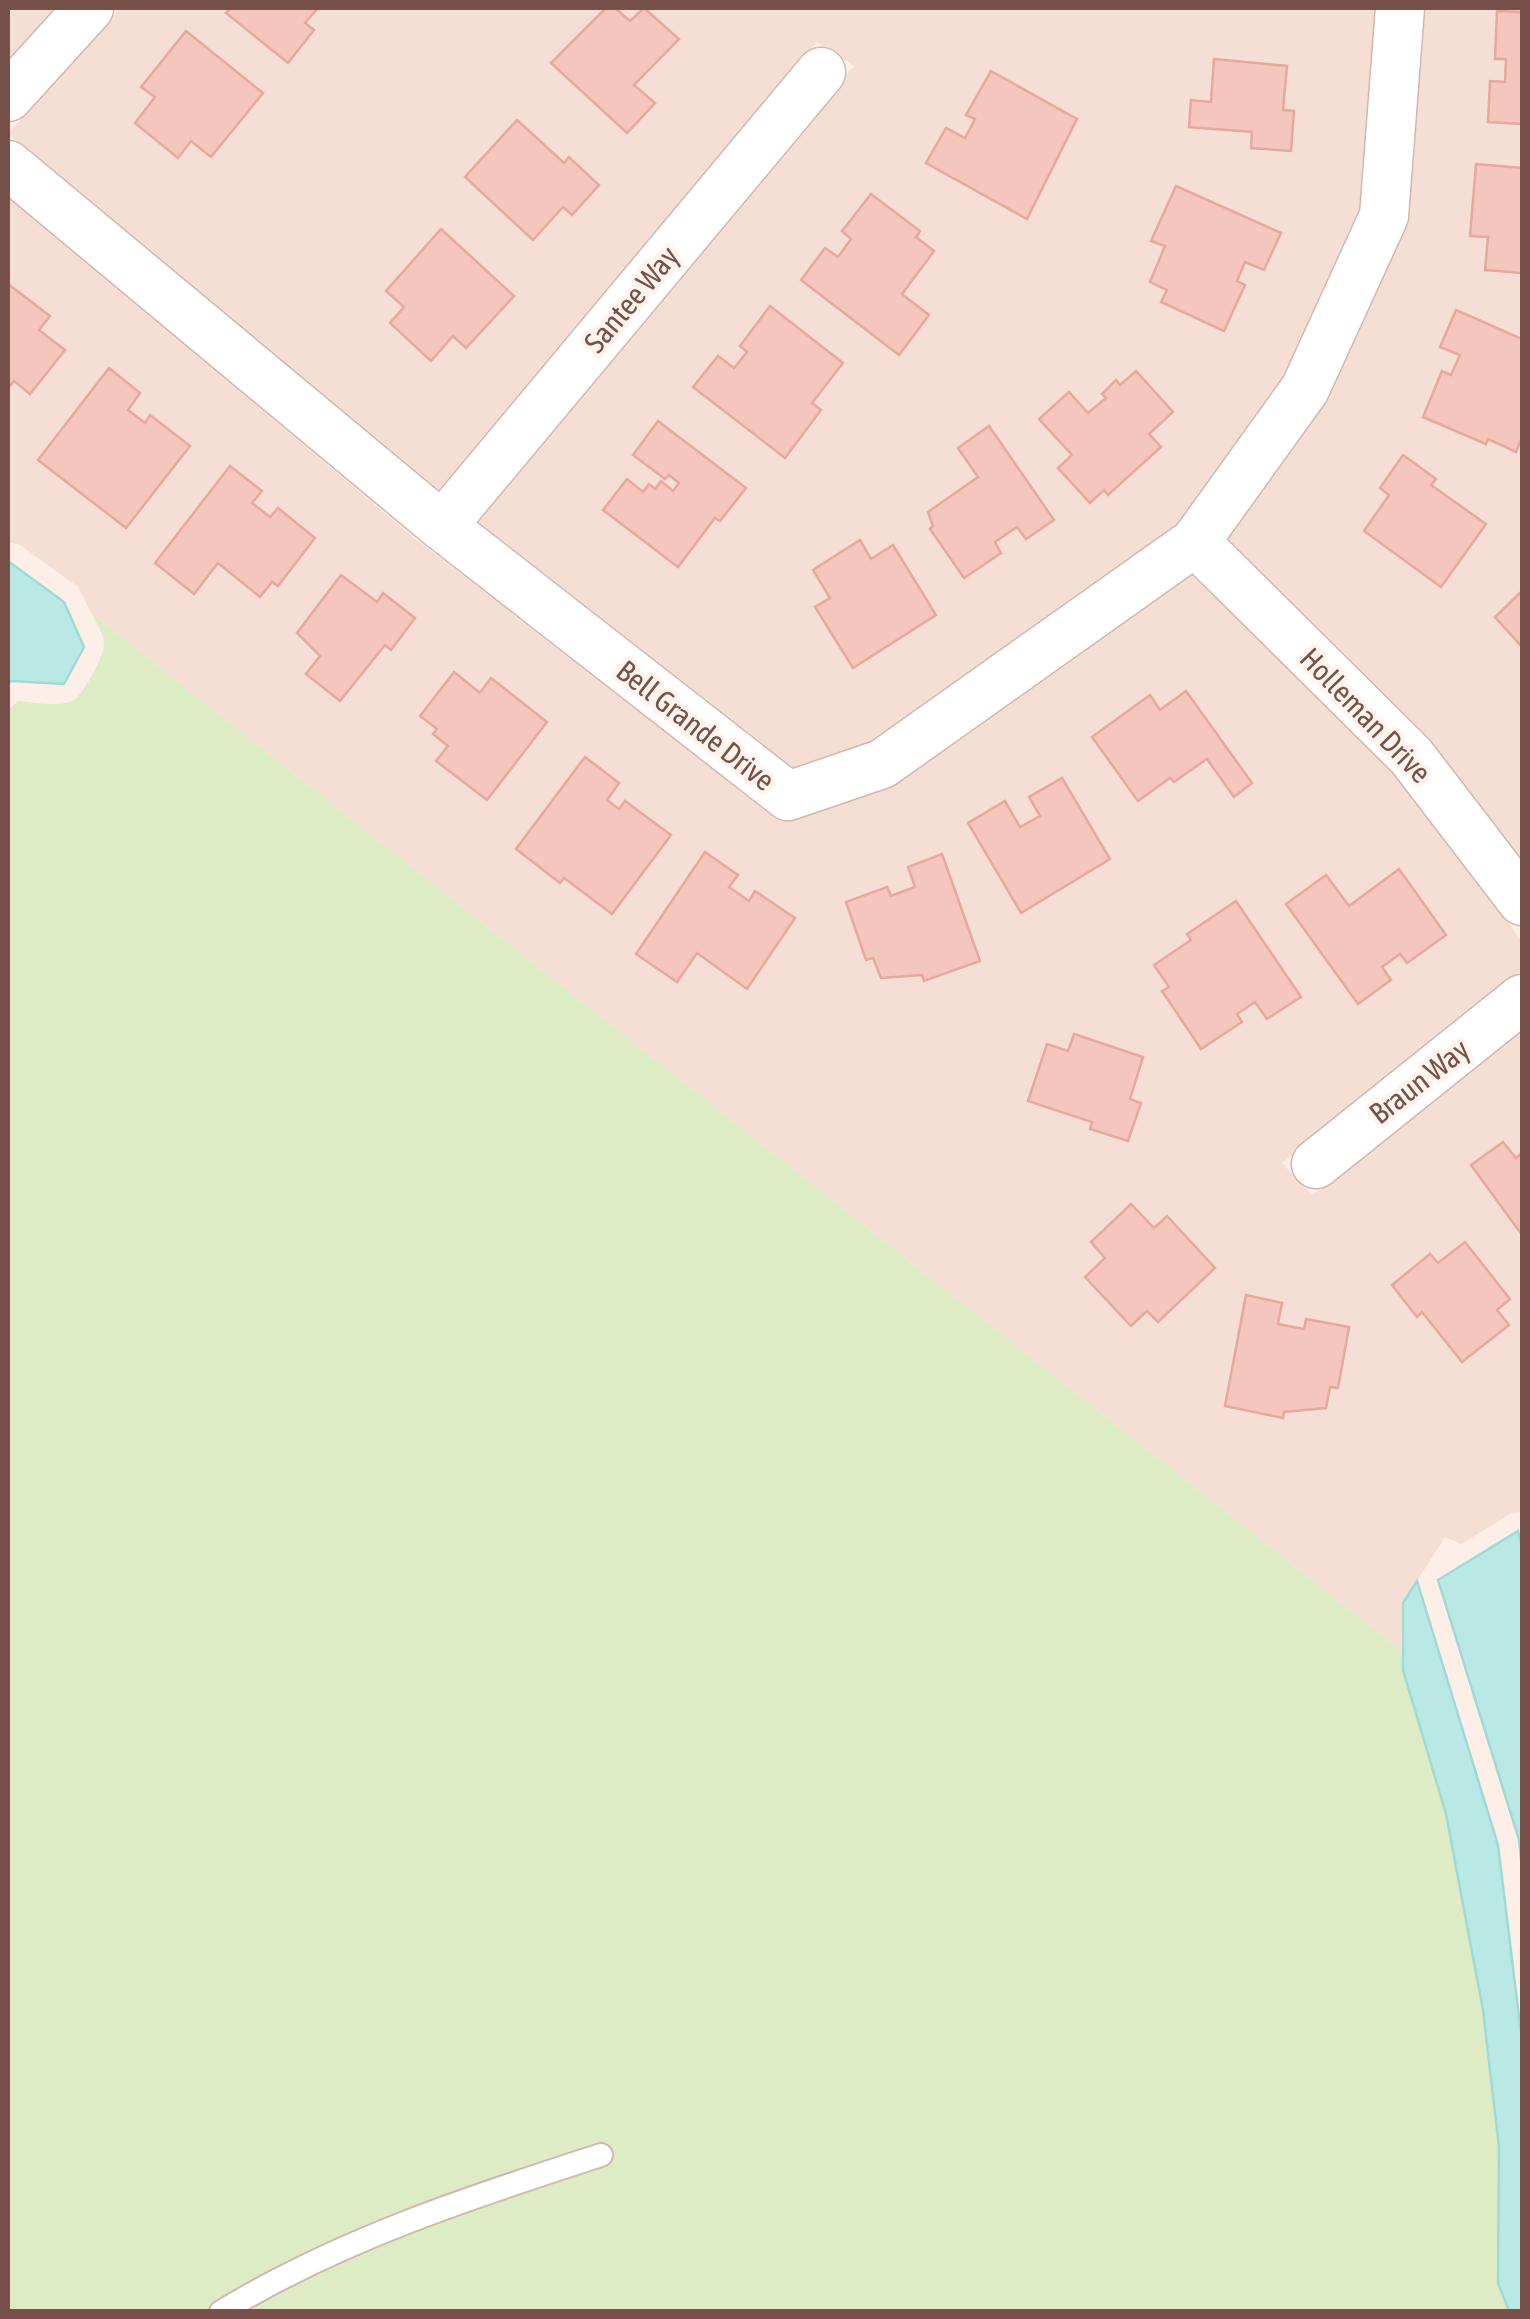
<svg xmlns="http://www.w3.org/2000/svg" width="1530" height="2319" viewBox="0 0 1530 2319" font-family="'Asap Condensed',sans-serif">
	<rect width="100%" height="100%" fill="#fdefe7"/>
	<g fill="#f5dfd5">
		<path d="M 8,8 L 59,8 L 8,64 Z"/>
		<path d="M 120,8 L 1376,8 L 1360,212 L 1284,380 L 1178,527 L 871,745 L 794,771 L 475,522 L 854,66 L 817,42 L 439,494 L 8,134 Z"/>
		<path d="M 1424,8 L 1522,8 L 1522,861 L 1430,743 L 1226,538 L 1328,397 L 1406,223 Z"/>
		<path d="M 8,195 L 408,533 L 771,813 L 795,817 L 1192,571 L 1391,771 L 1522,941 L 1522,971 L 1282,1163 L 1312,1195 L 1522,1027 L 1522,1512 L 1512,1513 L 1461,1544 L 1445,1537 L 1403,1603 L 1401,1651 L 92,614 L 78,587 L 20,545 L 8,542 Z"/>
	</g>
	<path fill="#ddecc4" d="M 92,614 L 1401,1651 L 1403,1670 L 1446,1814 L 1483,2010 L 1499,2148 L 1498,2283 L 1509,2311 L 8,2311 L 8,710 L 18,701 C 33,702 60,708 74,700 C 83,695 105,654 104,644 C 104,634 97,624 92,614 Z"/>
	<g fill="#bae8e4" stroke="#a0dad6" stroke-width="2.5">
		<path d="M 8,561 L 64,602 L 84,647 L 64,684 L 11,681 L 8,684 Z"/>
		<path d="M 1518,1531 L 1522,1547 L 1522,1869 L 1519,1840 L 1438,1580 Z"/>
		<path d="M 1417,1581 L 1498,1845 L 1522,2041 L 1522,2311 L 1509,2311 L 1498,2283 L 1499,2147 L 1483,2010 L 1446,1814 L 1403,1670 L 1403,1603 Z"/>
	</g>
	<g fill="#f4c6be" stroke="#e7a89d" stroke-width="2.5">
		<path d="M 231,8 L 318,8 L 305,23 L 314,30 L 288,63 L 226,13 Z"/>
		<path d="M 606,8 L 615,8 L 630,21 L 644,8 L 679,39 L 634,85 L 655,103 L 627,133 L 551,63 Z"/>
		<path d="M 1497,11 L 1522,12 L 1522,124 L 1488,122 L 1490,81 L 1505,82 L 1506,59 L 1495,59 Z"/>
		<path d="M 186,31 L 263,93 L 211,157 L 191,141 L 178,158 L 135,123 L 155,97 L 141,87 Z"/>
		<path d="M 1214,59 L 1287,66 L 1283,110 L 1294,111 L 1291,151 L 1251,148 L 1252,132 L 1189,127 L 1191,100 L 1211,102 Z"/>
		<path d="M 991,71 L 1077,119 L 1027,219 L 926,163 L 946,128 L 965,138 L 975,119 L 966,115 Z"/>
		<path d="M 517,120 L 564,163 L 569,157 L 599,185 L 572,215 L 563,207 L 533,240 L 465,177 Z"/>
		<path d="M 1476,164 L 1522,168 L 1522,273 L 1485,270 L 1488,237 L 1470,236 Z"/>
		<path d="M 1176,186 L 1281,233 L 1264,270 L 1245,262 L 1237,281 L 1245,285 L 1224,331 L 1161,302 L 1167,290 L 1150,282 L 1165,246 L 1151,241 Z"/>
		<path d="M 871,194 L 920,231 L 916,237 L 934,251 L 902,294 L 929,315 L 899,355 L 801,280 L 825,248 L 838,257 L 851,239 L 842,231 Z"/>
		<path d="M 441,229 L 514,296 L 466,348 L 453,336 L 431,361 L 390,323 L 404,307 L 386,291 Z"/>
		<path d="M 8,284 L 50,316 L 39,330 L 65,350 L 30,394 L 14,381 L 10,386 L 8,384 Z"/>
		<path d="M 770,306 L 843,363 L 812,403 L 821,410 L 785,458 L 693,387 L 718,356 L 734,368 L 747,352 L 740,346 Z"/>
		<path d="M 1456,310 L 1522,339 L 1522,437 L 1516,452 L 1488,439 L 1486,444 L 1423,417 L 1442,371 L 1451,375 L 1460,355 L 1440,347 Z"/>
		<path d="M 109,368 L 140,393 L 128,410 L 145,423 L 150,415 L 190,446 L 126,528 L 38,460 Z"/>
		<path d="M 1136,371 L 1173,412 L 1149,434 L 1161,447 L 1108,495 L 1104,490 L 1090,503 L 1058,468 L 1072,455 L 1039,419 L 1069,392 L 1088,413 L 1106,398 L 1102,394 L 1116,380 L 1120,385 Z"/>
		<path d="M 658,421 L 746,488 L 720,521 L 715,518 L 678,567 L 603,510 L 627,479 L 643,492 L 649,484 L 655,489 L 661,481 L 673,491 L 679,483 L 669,475 L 665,479 L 633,455 Z"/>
		<path d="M 989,426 L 1054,520 L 1026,539 L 1017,527 L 995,542 L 1001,553 L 964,578 L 930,529 L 933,526 L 928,512 L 978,477 L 958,448 Z"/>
		<path d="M 1403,455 L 1436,479 L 1431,485 L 1486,524 L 1441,587 L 1364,531 L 1389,495 L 1380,488 Z"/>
		<path d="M 230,466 L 262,491 L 252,503 L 270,517 L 278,508 L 315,538 L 278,586 L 272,582 L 260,597 L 218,563 L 194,594 L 155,563 Z"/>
		<path d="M 860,540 L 871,559 L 893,545 L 936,615 L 853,668 L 815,607 L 830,598 L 813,570 Z"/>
		<path d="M 341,575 L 377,602 L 383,593 L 415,618 L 391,650 L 385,645 L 340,701 L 306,674 L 320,656 L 297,633 Z"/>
		<path d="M 1522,591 L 1522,647 L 1495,617 Z"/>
		<path d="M 454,672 L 480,693 L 491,678 L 547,722 L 487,800 L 436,761 L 448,746 L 433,734 L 437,729 L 420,716 Z"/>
		<path d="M 1186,691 L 1252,783 L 1234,797 L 1207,759 L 1174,782 L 1170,778 L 1138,801 L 1092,737 L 1150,695 L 1160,710 Z"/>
		<path d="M 585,757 L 619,783 L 607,800 L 619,809 L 625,801 L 671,835 L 612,914 L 564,878 L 560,883 L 516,849 Z"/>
		<path d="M 1062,778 L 1110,859 L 1021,913 L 968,823 L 1005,801 L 1020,827 L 1040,816 L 1029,797 Z"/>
		<path d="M 705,852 L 738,875 L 729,887 L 749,901 L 755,891 L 795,918 L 747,989 L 697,953 L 677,982 L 636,954 Z"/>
		<path d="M 942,854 L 980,961 L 924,981 L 922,975 L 881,978 L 873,958 L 866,960 L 846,902 L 887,887 L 891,896 L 915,887 L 908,867 Z"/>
		<path d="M 1399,869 L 1446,935 L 1407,963 L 1400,954 L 1382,967 L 1391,980 L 1358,1004 L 1286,904 L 1326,875 L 1349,906 Z"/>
		<path d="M 1236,901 L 1301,997 L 1267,1019 L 1255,1002 L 1237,1014 L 1242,1022 L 1201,1049 L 1162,991 L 1169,987 L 1154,965 L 1191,940 L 1187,934 Z"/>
		<path d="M 1074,1034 L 1143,1057 L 1130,1099 L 1141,1103 L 1128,1141 L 1090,1129 L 1092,1122 L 1028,1101 L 1047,1044 L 1068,1051 Z"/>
		<path d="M 1503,1142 L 1516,1158 L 1522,1153 L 1522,1235 L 1471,1165 Z"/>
		<path d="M 1131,1204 L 1154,1228 L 1167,1216 L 1215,1268 L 1158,1322 L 1147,1311 L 1131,1326 L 1085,1277 L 1105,1258 L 1091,1242 Z"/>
		<path d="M 1465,1242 L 1510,1299 L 1497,1310 L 1509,1325 L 1462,1362 L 1422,1312 L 1417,1317 L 1392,1285 L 1430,1254 L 1438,1263 Z"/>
		<path d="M 1246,1295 L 1282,1303 L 1278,1324 L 1304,1329 L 1306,1319 L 1349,1327 L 1338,1388 L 1330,1387 L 1326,1408 L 1284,1412 L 1283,1418 L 1225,1406 Z"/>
	</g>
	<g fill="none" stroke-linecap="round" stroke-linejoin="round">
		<g stroke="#d2b7af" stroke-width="26">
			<path id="lane" d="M 221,2312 C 339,2240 471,2197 601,2155"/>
		</g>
		<g stroke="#d2b7af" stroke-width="51">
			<g id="street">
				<path d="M 8,97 L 89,8"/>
				<path d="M 8,165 L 442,526 L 788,796 L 882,764 L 1195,542 L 1305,389 L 1384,216 L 1400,8"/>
				<path d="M 442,526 L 821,72"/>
				<path d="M 1195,542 L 1411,756 L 1522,901"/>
				<path d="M 1316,1164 L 1522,999"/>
			</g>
		</g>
		<use href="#lane" stroke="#fff" stroke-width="22"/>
		<use href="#street" stroke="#fff" stroke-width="48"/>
	</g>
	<g text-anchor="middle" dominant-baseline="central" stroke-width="9" stroke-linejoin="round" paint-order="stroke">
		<g font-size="30" fill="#78504a" stroke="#fff4ee">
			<text transform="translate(631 299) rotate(-50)">Santee Way</text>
			<text transform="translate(1366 715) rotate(46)">Holleman Drive</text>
			<text transform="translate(696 725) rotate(38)">Bell Grande Drive</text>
			<text transform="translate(1419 1081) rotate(-38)">Braun Way</text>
		</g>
	</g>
	<rect width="1530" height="2319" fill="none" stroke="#78504a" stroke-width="20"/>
</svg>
